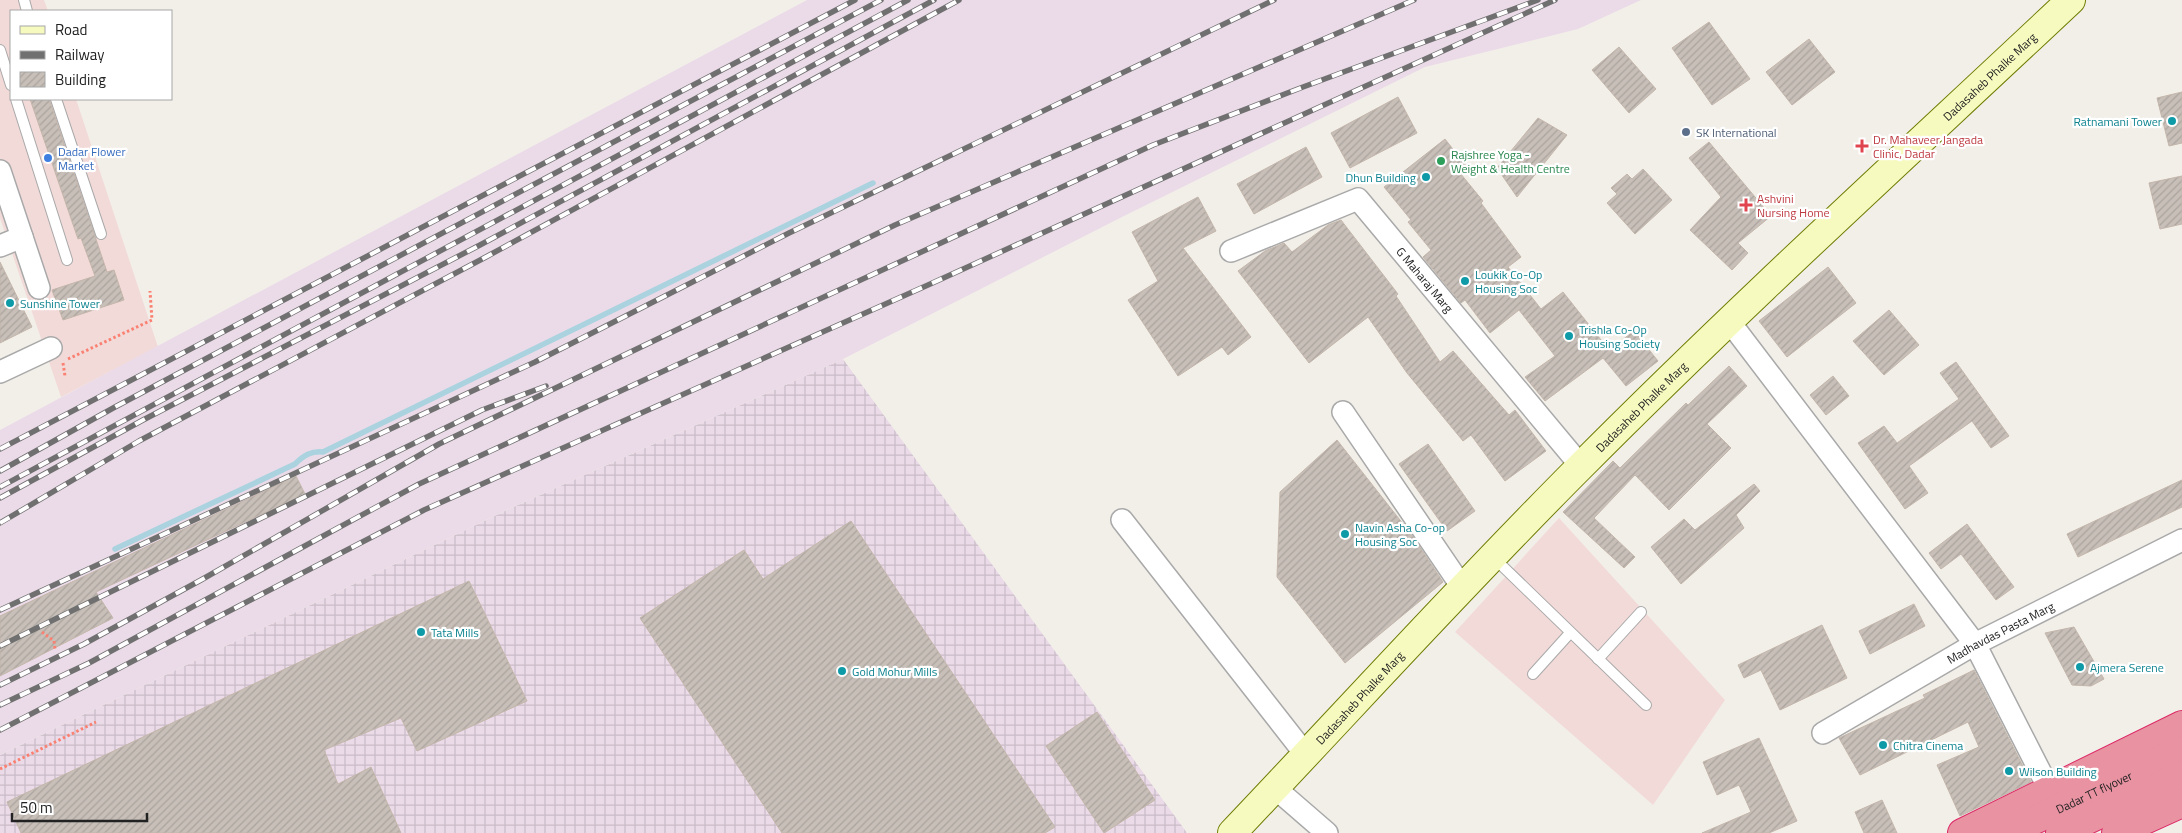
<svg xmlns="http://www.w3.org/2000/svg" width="2182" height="833" viewBox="0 0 2182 833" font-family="'Titillium Web',sans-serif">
	<defs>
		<pattern id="industrial-grid" width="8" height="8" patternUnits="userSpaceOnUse" patternTransform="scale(1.25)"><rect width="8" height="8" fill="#ebdbe8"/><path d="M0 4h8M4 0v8" fill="none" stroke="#c9bcc7"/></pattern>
		<pattern id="building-hatch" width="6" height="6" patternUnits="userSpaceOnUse" patternTransform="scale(1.25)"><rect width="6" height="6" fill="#c7bfb8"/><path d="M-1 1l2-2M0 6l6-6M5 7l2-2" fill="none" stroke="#aba49e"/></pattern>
	</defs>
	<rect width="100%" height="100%" fill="#f2efe9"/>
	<g fill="#f2dad9">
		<path d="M 0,0 L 44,0 L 48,11 L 11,11 L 11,99 L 76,99 L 158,347 L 61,397 L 0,218 Z"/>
		<path d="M 1559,518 L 1725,700 L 1653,805 L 1455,632 Z"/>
	</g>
	<path fill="url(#industrial-grid)" d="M 843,359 L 1187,833 L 0,833 L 0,755 L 509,509 Z"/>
	<path fill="#ebdbe8" d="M 807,0 L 1641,0 L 1578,29 L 1425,67 L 1122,217 L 843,359 L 509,509 L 0,755 L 0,430 Z"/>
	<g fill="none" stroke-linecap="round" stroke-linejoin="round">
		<path stroke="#aad3df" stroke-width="5.5" d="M 115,549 L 295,464 C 304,455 311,451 323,452 L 873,183"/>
	</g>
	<g fill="url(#building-hatch)" stroke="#c4b6ab">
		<path d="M 1709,22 L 1750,79 L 1712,105 L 1672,48 Z"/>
		<path d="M 1809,39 L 1835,72 L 1792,105 L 1766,72 Z"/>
		<path d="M 1619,47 L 1656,89 L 1629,113 L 1592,70 Z"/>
		<path d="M 2182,92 L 2182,143 L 2169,146 L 2157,98 Z"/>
		<path d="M 1398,97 L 1417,133 L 1350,168 L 1331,133 Z"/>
		<path d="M 30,99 L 49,99 L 107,272 L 114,270 L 124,300 L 63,320 L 52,290 L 95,276 L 81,238 L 78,239 Z"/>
		<path d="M 1538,118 L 1567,135 L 1517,197 L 1497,168 Z"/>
		<path d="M 1445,139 L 1467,167 L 1460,173 L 1483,201 L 1481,203 L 1521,257 L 1508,267 L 1541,309 L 1563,292 L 1609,350 L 1634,331 L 1658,361 L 1626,386 L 1603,358 L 1545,401 L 1525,377 L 1555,356 L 1519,310 L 1490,333 L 1465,300 L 1461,303 L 1423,257 L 1431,250 L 1408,222 L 1411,220 L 1384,187 Z"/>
		<path d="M 1709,142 L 1771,216 L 1738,243 L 1748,253 L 1732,270 L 1690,230 L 1721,197 L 1689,158 Z"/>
		<path d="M 1306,147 L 1322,177 L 1254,214 L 1237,184 Z"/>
		<path d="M 1643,169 L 1672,200 L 1635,234 L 1607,203 L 1617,194 L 1611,188 L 1627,174 L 1632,179 Z"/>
		<path d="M 2182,176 L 2182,224 L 2160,229 L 2149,183 Z"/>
		<path d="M 1198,197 L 1216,231 L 1183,248 L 1251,337 L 1228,355 L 1222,347 L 1178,376 L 1128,300 L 1158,281 L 1132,232 Z"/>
		<path d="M 1341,220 L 1398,294 L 1396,296 L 1440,362 L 1453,351 L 1509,415 L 1515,410 L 1546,451 L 1505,481 L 1471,435 L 1463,441 L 1407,373 L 1368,317 L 1309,363 L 1238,271 L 1265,251 L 1284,243 L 1292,252 L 1328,225 Z"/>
		<path d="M 0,262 L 32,327 L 0,343 Z"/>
		<path d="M 1828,267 L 1856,303 L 1787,357 L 1759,321 Z"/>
		<path d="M 1889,310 L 1919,345 L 1884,375 L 1853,341 Z"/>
		<path d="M 1956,362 L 2009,436 L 1991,448 L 1972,421 L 1909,466 L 1928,493 L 1905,509 L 1858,443 L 1884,426 L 1897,443 L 1959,399 L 1940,373 Z"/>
		<path d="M 1729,366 L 1747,386 L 1707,424 L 1731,448 L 1669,510 L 1635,475 L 1594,518 L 1635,557 L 1624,568 L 1563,512 L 1613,461 L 1620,468 L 1686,403 L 1688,405 Z"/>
		<path d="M 1833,376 L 1849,396 L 1826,415 L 1810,395 Z"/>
		<path d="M 1337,440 L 1411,534 L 1443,582 L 1345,663 L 1277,577 L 1280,492 Z"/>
		<path d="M 1428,444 L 1475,511 L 1447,531 L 1399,464 Z"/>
		<path d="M 296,476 L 305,494 L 96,592 L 113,618 L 0,676 L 0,616 Z"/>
		<path d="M 2182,480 L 2182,507 L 2078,557 L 2067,534 Z"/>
		<path d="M 1754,484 L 1760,491 L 1736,515 L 1744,528 L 1681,584 L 1651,547 L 1684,519 L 1695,530 Z"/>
		<path d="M 851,521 L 1055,827 L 1045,833 L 782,833 L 640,618 L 744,550 L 763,579 Z"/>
		<path d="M 1967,524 L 2014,587 L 1996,600 L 1961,554 L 1941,569 L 1929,553 Z"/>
		<path d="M 469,581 L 527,701 L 417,751 L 401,718 L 324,750 L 338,784 L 371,767 L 401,833 L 21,833 L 7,802 Z"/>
		<path d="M 1914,604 L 1925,626 L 1870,654 L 1859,631 Z"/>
		<path d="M 1822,625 L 1847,678 L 1780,710 L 1761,670 L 1744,678 L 1738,665 Z"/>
		<path d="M 2074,627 L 2104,679 L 2091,686 L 2072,685 L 2045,633 Z"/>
		<path d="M 1974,670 L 2031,782 L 1960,816 L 1937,765 L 1979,747 L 1968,722 L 1860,775 L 1839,738 L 1925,698 L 1923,695 Z"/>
		<path d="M 1097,712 L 1155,800 L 1104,833 L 1046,746 Z"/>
		<path d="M 1759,738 L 1797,821 L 1769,833 L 1702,833 L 1751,812 L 1739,785 L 1717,795 L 1703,762 Z"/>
		<path d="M 1882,800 L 1897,833 L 1864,833 L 1855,812 Z"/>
	</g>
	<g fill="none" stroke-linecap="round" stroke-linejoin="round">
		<g stroke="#a9a9a9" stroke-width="12">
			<g id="lane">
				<path d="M 24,0 L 27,11"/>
				<path d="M 0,50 L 11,85"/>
				<path d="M 16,99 L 67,260"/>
				<path d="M 56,99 L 101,234"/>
				<path d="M 1493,557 L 1646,705"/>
				<path d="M 1598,659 L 1641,612"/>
				<path d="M 1533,674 L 1570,633"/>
			</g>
		</g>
		<g stroke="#a9a9a9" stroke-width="24">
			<g id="street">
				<path d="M 0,171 L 39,288"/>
				<path d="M 0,246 L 22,237"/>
				<path id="s1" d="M 1231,251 L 1358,199 L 1581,466"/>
				<path d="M 1729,321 L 1975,644 L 2049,789"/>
				<path d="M 0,372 L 51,348"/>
				<path d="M 1343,412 L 1462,587"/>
				<path d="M 1122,520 L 1306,755"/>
				<path id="s2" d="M 1823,733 L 1975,644 L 2182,540"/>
				<path d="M 1275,788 L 1327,833"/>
			</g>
		</g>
		<g stroke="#707d05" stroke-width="30">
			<g id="secondary">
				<path id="s3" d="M 1232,833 C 1348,711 1461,586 1580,467 C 1739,307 1906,155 2071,0"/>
			</g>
		</g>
		<g stroke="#dc2a67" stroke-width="30">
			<g id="highway">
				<path d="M 1962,833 L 2182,725"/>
				<path id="s4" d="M 2007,833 L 2182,750"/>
				<path d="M 2060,833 L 2182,775"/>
				<path d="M 2116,833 L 2182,803"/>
			</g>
		</g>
		<g stroke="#fa8072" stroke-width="3" stroke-dasharray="2.5 2.5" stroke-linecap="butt">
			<path d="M 68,359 L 152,320 L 150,291"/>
			<path d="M 63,363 L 65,376"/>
			<path d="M 42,632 L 54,641 L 55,649"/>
			<path d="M 0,769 L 96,722"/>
		</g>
		<use href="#lane" stroke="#fff" stroke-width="10"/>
		<use href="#street" stroke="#fff" stroke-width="21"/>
		<use href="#secondary" stroke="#f7fabf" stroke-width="28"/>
		<use href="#highway" stroke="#e892a2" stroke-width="28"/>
		<g stroke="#707070" stroke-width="5.5">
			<g id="rail">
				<path d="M 0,449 L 855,0"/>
				<path d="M 0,471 L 115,407 L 881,0"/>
				<path d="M 0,487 L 908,0"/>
				<path d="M 0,498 L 143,420 L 480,245 L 934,0"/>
				<path d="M 0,523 L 139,441 L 484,258 L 959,0"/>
				<path d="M 0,610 L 535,362 L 789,233 L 1274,0"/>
				<path d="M 0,646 L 482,410 L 546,386"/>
				<path d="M 0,685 L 84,644 L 201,580 L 439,444 L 895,225 L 1414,0"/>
				<path d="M 0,705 L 89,663 L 419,484 L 1153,145 L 1303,87 L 1538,0"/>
				<path d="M 0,730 L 424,510 L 928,285 L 1555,0"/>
			</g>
		</g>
		<use href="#rail" stroke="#fff" stroke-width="4" stroke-dasharray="11" stroke-linecap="butt"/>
	</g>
	<g fill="#0f9aa8" stroke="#fff" stroke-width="2">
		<circle cx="2172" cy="121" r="5"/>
		<circle cx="1426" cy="177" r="5"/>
		<circle cx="1465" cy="281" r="5"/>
		<circle cx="10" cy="303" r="5"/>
		<circle cx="1569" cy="336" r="5"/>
		<circle cx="1345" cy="534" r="5"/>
		<circle cx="421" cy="632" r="5"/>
		<circle cx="2080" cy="667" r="5"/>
		<circle cx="842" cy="671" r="5"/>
		<circle cx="1883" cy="745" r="5"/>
		<circle cx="2009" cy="771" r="5"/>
	</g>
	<circle fill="#5c6f8a" stroke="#fff" stroke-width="2" cx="1686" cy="132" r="5"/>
	<g fill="#e0444e" stroke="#fff" stroke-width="2">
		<path d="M1859.5 138.5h5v5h5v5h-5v5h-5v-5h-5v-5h5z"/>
		<path d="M1743.5 197.5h5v5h5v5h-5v5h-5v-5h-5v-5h5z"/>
	</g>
	<circle fill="#3f7fe0" stroke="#fff" stroke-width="2" cx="48" cy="158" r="5"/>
	<circle fill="#2e9e5b" stroke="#fff" stroke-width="2" cx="1441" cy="161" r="5"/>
	<g text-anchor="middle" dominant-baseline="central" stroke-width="4.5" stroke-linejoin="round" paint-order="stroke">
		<g font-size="12" fill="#222" stroke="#fff">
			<text stroke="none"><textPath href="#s3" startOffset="1071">Dadasaheb Phalke Marg</textPath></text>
			<text stroke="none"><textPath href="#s1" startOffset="242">G Maharaj Marg</textPath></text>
			<text stroke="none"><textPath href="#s3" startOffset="591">Dadasaheb Phalke Marg</textPath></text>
			<text stroke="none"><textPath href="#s2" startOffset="204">Madhavdas Pasta Marg</textPath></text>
			<text stroke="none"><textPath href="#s3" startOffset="186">Dadasaheb Phalke Marg</textPath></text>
			<text stroke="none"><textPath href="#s4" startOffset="96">Dadar TT flyover</textPath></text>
		</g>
		<g font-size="12" fill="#0d838f" stroke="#fff" text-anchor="start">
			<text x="2162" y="121" text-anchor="end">Ratnamani Tower</text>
			<text x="1416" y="177" text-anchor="end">Dhun Building</text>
			<text x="1475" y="274">Loukik Co-Op<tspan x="1475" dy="14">Housing Soc</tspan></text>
			<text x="20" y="303">Sunshine Tower</text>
			<text x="1579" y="329">Trishla Co-Op<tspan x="1579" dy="14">Housing Society</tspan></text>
			<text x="1355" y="527">Navin Asha Co-op<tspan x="1355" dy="14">Housing Soc</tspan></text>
			<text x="431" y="632">Tata Mills</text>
			<text x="2090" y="667">Ajmera Serene</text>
			<text x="852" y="671">Gold Mohur Mills</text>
			<text x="1893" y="745">Chitra Cinema</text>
			<text x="2019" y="771">Wilson Building</text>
		</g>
		<g font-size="12" fill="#4e5e75" stroke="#fff" text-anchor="start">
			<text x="1696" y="132">SK International</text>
		</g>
		<g font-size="12" fill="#be3a42" stroke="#fff" text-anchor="start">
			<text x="1873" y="139">Dr. Mahaveer Jangada<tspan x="1873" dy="14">Clinic, Dadar</tspan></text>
			<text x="1757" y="198">Ashvini<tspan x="1757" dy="14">Nursing Home</tspan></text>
		</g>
		<g font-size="12" fill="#366cbe" stroke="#fff" text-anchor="start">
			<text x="58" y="151">Dadar Flower<tspan x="58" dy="14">Market</tspan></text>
		</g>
		<g font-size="12" fill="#27864d" stroke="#fff" text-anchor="start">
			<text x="1451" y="154">Rajshree Yoga -<tspan x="1451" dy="14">Weight &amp; Health Centre</tspan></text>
		</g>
	</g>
	<rect x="10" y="10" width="162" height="90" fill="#ffffff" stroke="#a7a7a7"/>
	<rect x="20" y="26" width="25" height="8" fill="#f7fabf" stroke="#a7a7a7"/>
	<text x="55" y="35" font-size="15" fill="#222222">Road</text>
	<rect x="20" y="51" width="25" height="8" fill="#707070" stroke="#a7a7a7"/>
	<text x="55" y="60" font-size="15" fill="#222222">Railway</text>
	<rect x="20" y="72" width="25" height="15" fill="url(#building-hatch)" stroke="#a7a7a7"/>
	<text x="55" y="85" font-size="15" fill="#222222">Building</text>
	<path d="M12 813v8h135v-8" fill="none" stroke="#222222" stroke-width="2.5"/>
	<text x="20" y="813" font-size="15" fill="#222222" stroke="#ffffff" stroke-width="4" paint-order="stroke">50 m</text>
</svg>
